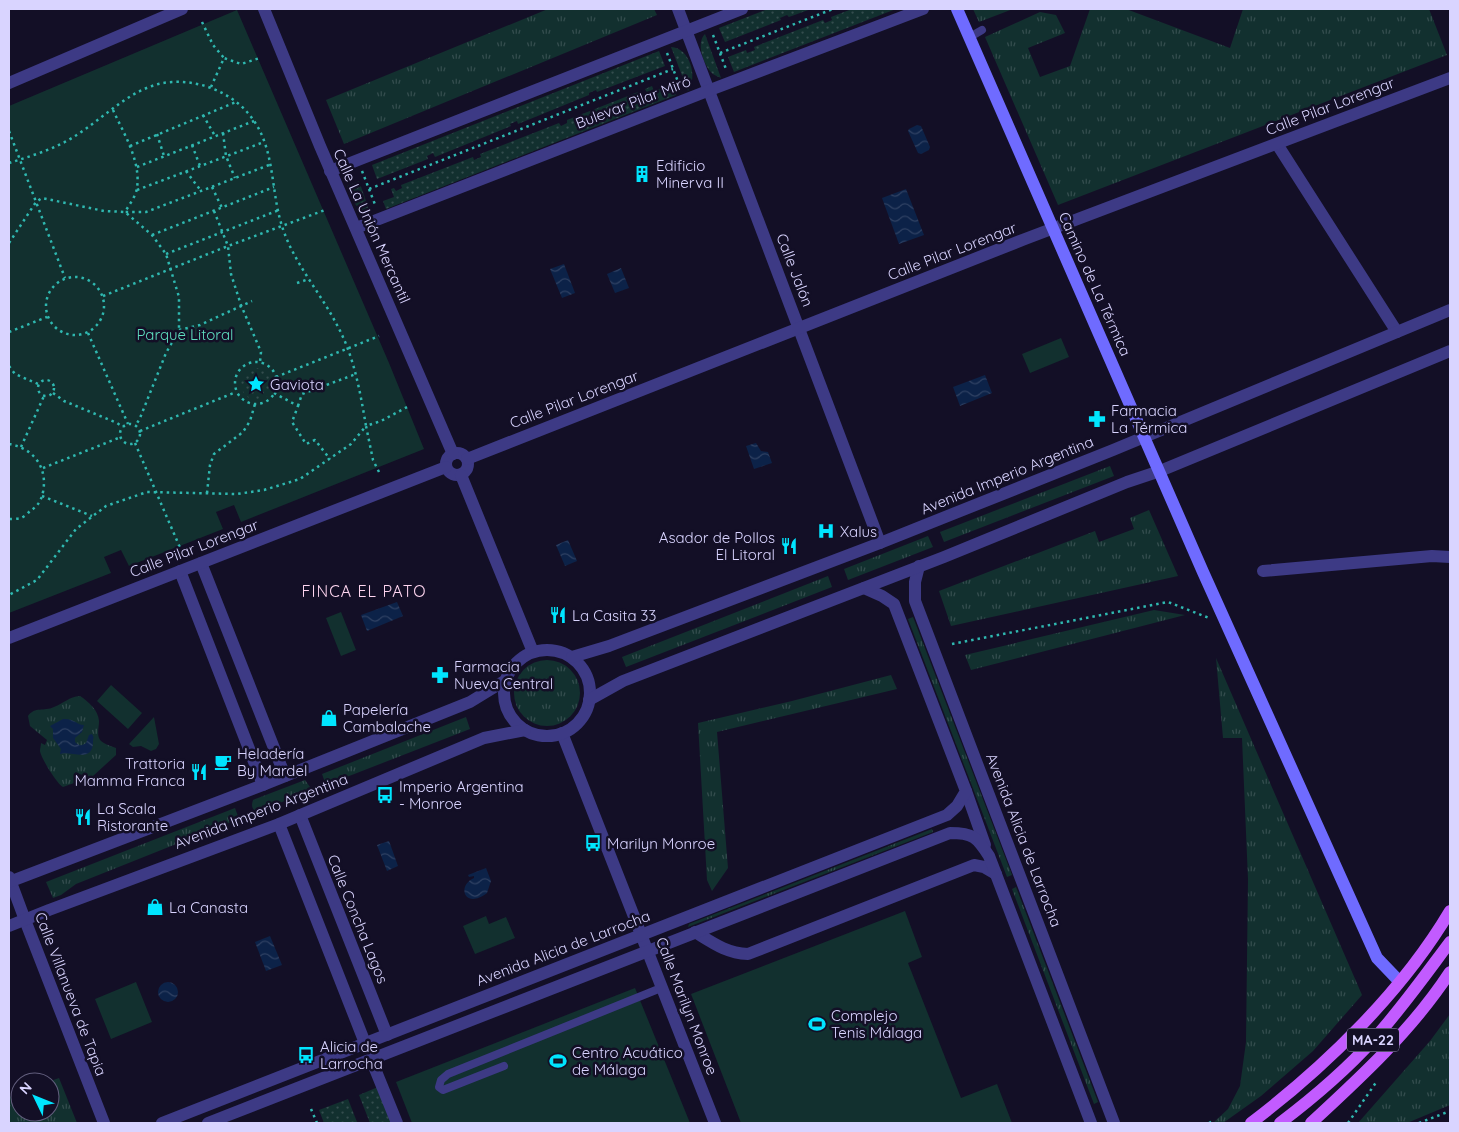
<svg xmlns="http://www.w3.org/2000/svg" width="1459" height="1132" viewBox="0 0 1459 1132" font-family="Quicksand,sans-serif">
	<defs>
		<pattern id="grass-tufts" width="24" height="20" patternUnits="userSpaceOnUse" patternTransform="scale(1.25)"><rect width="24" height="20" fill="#12302f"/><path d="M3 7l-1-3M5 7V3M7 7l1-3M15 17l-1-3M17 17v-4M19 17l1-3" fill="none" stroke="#344d4e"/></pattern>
		<pattern id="garden-dots" width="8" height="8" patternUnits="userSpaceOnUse" patternTransform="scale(1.25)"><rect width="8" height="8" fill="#12302f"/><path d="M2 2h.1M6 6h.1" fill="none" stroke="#344d4e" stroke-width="1.8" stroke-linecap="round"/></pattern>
		<pattern id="water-waves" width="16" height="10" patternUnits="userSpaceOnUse" patternTransform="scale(1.25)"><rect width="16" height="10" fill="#0c2248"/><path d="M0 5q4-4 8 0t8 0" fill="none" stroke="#2f4163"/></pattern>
	</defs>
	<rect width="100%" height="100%" fill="#130f26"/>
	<g fill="url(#grass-tufts)">
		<path d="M 548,9 L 654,9 L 657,15 L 344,144 L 326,100 Z"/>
		<path d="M 973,9 L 1013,9 L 979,22 Z"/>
		<path d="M 1090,9 L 1126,9 L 1230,48 L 1243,9 L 1429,9 L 1447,55 L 1058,205 L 985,37 L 1040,12 L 1056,15 L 1065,33 L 1028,48 L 1040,77 L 1070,66 Z"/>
		<path d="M 1110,466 L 1114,476 L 944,542 L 940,532 Z"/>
		<path d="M 1149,510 L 1178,576 L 951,626 L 939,591 L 1095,531 L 1099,542 L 1134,529 L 1130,518 Z"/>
		<path d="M 928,536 L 933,547 L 848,580 L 844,569 Z"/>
		<path d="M 828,576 L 832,587 L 626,667 L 622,657 Z"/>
		<path d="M 1154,610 L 1185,615 L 971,670 L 965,655 Z"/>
		<path d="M 913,617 L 1012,875 L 1007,877 L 908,619 Z"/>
		<path d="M 1216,658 L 1362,995 L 1313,1051 L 1261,1096 L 1223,1123 L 1213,1123 L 1228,1109 L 1240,1086 L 1246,1042 L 1248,879 L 1242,738 L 1223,738 Z"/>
		<circle cx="547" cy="693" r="33"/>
		<path d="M 891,675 L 897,689 L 717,732 L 728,868 L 712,891 L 707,880 L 698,723 L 792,701 Z"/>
		<path d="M 80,696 C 89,702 98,710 99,721 C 99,728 96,736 101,741 C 104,744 111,746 116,748 L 116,755 L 93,776 L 87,777 L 75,772 L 79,778 L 74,783 L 63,787 C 57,784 41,758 40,751 C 40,748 41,746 41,743 L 45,745 L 47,740 L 30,726 L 28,716 C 35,706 44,712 54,707 C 64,703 69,697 80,696 Z"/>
		<path d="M 466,717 L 470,729 L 326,785 L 322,774 Z"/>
		<path d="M 305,780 L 310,787 L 310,791 L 257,812 C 252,809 251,806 253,800 Z"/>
		<path d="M 235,808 L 239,819 L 76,884 L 61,895 L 53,898 L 46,882 Z"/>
		<path d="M 932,829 L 933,832 L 688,927 L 689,924 Z"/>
		<path d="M 1016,887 L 1098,1102 L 1094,1104 L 1012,889 Z"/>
		<path d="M 1450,1014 L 1450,1105 L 1407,1123 L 1358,1123 L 1430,1041 Z"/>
		<path d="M 59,1078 L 77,1123 L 9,1123 L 9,1097 L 20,1093 L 20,1112 L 50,1112 L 50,1082 L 48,1082 Z"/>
	</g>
	<g fill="#12302f">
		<path d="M 237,10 L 389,363 L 424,449 L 241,522 L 234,505 L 216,512 L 223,529 L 129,566 L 121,550 L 104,557 L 111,573 L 9,613 L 9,106 Z"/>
		<path d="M 1061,338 L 1069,357 L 1030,373 L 1022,354 Z"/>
		<path d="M 341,612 L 356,650 L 341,656 L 326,618 Z"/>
		<path d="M 111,685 L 142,713 L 128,729 L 97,701 Z"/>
		<path d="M 154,717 L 159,744 L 156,749 L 151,751 L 141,746 L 133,747 L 129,744 Z"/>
		<path d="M 905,911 L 922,957 L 908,963 L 961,1098 L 997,1084 L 1012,1123 L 741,1123 L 691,994 Z"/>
		<path d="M 486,916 L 489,924 L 506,917 L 515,938 L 475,954 L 463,926 Z"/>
		<path d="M 136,982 L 152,1022 L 111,1039 L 95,999 Z"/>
		<path d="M 635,988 L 690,1123 L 412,1123 L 396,1082 Z"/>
	</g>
	<g fill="url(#garden-dots)">
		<path d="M 768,9 L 811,9 L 789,17 L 787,15 L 780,18 L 781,20 L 725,42 L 719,28 Z"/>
		<path d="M 852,9 L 896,9 L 734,72 L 728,57 L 746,50 L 747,53 L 755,50 L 754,47 L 823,20 L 825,23 L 832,20 L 831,17 Z"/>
		<path d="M 705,34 L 721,78 C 717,76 713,75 710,71 C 703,62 696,43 705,34 Z"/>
		<path d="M 671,47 C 690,48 698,77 688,91 Z"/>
		<path d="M 659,51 L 665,66 L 597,92 L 596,90 L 589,93 L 589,95 L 518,124 L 517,121 L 510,124 L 511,126 L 435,157 L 433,153 L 427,156 L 428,159 L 377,179 L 372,165 Z"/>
		<path d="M 671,84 L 676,95 L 386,209 L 383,201 L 394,197 L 391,189 L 394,188 L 396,191 L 402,188 L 401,185 L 473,157 L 474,160 L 481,157 L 480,154 L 559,123 L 561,126 L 567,123 L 567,120 L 638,92 L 640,96 L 647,93 L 645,89 L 652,86 L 654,91 Z"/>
		<path d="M 359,181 L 371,215 C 356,212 352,198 347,186 Z"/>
		<circle cx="257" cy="384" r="16"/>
		<path d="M 378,1087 L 392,1123 L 370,1123 L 359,1095 Z"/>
		<path d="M 348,1099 L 357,1122 L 324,1123 L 319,1110 Z"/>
	</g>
	<g fill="url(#water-waves)">
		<path d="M 917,125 L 921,126 L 930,147 L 929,150 L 921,154 L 918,153 L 908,131 L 909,129 Z"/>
		<path d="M 906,189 L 924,235 L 899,244 L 882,198 Z"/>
		<path d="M 564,264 L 575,293 L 562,298 L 550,269 Z"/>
		<path d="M 621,268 L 629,288 L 615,293 L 607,274 Z"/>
		<path d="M 985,375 L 992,393 L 960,406 L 953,387 Z"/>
		<path d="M 756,443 L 761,451 L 768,452 L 772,463 L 754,469 L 746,446 Z"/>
		<path d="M 568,540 L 577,561 L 565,566 L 556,545 Z"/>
		<path d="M 397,602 L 403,616 L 367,631 L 361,615 Z"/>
		<path d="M 63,719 C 74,718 77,725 84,725 L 82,732 L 75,738 L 75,742 C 79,746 82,746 86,743 L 89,735 L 92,734 C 95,740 93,735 93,742 C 93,764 70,750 60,754 L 61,749 L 53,738 L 53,729 L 50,726 Z"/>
		<path d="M 389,841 L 398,866 L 387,871 L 377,845 Z"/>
		<path d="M 486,868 L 491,881 L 487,893 C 465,910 456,886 474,878 L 474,876 L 469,877 L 468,875 Z"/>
		<path d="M 270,936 L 282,965 L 266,971 L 255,942 Z"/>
		<circle cx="168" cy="992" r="10"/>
	</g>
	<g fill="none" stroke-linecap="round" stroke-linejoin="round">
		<g stroke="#2fb8b0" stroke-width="2.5" stroke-dasharray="2.5 4" stroke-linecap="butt">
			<path d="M 202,22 L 213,45 L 224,58"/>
			<path d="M 713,35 L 726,69"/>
			<path d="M 667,53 L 680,87"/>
			<path d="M 720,53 L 833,9"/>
			<path d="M 211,87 L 224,58 L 241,64 L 260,58"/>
			<path d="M 113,110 C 124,134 141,161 137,188 C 136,196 129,205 125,212 L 146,212 L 269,165"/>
			<path d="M 203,115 L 215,136"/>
			<path d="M 9,131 L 65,278"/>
			<path d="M 223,133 L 226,156 L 235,178"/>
			<path d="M 157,134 L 164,156"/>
			<path d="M 192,145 L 200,166"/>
			<path d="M 130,146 L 236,102"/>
			<path d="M 9,163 C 31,156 55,149 75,136 C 106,117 134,84 172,82 C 203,80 237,95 254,121 C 275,151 271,193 282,226 C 293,262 320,292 337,325 C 354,356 360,391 366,426 L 351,444 L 300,479 L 264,490 L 237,494 L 147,492 L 106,506 L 76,529 L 37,580 L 9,595"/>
			<path d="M 137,167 L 254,121"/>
			<path d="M 186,171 L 201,191"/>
			<path d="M 362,171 L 369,189 L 673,69"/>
			<path d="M 212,187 L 222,208"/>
			<path d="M 369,189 L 376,207"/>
			<path d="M 137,190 L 264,142"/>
			<path d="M 214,211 L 228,246 L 231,274 L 241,305 L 261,352 L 260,362"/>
			<path d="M 152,235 L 274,187"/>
			<path d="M 9,243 L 36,202 L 42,198 L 104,211 L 125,212 L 152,235 L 166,254 L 179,297 L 179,330 L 166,353 L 140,418 L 136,425"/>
			<path d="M 166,254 L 279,210"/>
			<circle cx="75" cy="306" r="29"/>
			<path d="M 297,283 L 309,279"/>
			<path d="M 103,296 L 228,246 L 325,210"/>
			<path d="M 179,330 L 200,325 L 252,301"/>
			<path d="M 9,332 L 47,317"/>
			<path d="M 88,333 L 128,424"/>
			<circle cx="256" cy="383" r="21"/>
			<path d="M 9,366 L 15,374 L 38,384"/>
			<path d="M 276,377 L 379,336"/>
			<circle cx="46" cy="388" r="8"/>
			<path d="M 53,393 L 64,401 L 117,423 L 123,427"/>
			<path d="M 274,393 L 298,406 L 292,422 L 306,444 L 315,440 L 330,459"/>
			<path d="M 298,406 L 302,394 L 356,374"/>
			<circle cx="130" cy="434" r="10"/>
			<path d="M 140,431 L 236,392"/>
			<path d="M 135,443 L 181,550"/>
			<path d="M 9,444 C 33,448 48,467 43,492 C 41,501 38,506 30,511 C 28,513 24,517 21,518 C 17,519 12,519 9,519"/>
			<path d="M 21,447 L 44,396"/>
			<path d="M 43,468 L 121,437"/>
			<path d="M 379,472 L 373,460 L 366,426 L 381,421 L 409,406"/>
			<path d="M 207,493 L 210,465 L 214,454 L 243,432 L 250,421 L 255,404"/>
			<path d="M 42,496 L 92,516"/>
			<path d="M 952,644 L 1168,602 L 1209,618"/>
			<path d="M 311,1109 L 317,1123"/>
			<path d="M 1209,1123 L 1214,1120"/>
			<path d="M 1348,1123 L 1377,1081"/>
			<path d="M 1419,1123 L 1450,1111"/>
		</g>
		<g stroke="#3d3a85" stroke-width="8">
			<path d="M 970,37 L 982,30"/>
			<path d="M 504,1066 L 443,1090 L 439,1087 L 441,1080 L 448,1074 L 661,988"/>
		</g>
		<path stroke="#3d3a85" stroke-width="12" d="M 1277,144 L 1397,332"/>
		<g stroke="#3d3a85" stroke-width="12">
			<path d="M 678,9 L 880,543"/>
			<path d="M 330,171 L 742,9"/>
			<path d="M 356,228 L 710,90 L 923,9"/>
			<circle cx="457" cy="464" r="11"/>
			<path d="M 467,459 L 1025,239 L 1450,78"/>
			<path d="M 201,563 L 285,776"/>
			<path d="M 919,566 L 915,582 L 915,601 L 1114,1123"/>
			<path d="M 180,571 L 263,785"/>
			<path d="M 1263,571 L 1432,556 L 1450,557"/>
			<path d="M 9,638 L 446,467"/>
			<path d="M 562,733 L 715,1123"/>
			<path d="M 966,791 L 985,845"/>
			<path d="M 300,815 L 387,1035"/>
			<path d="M 279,824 L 365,1043"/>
			<path d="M 25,920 L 104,1123"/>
			<path d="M 695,932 C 713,943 726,953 748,954 L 974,865 L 984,867 L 996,874"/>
			<path d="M 371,1059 L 397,1123"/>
			<path d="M 162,1123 L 947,815 L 957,806 L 966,791 L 894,604 L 882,596 L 864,588"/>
			<path d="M 208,1123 L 950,833 C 973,833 977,837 989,856 L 1091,1123"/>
		</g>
		<g stroke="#3d3a85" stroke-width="12">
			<path d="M 264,9 L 320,146 L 453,454"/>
			<path d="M 9,83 L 182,9"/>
			<path d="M 461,475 L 533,652"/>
			<circle cx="547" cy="693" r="43"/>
			<path d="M 572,657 L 609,646 L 880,543 L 1113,450 L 1450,310"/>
			<path d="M 589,700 L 623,681 L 944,557 L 1127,482 L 1160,471 L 1450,351"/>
			<path d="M 9,877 L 25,920"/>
			<path d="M 9,882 L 263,785 L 470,702 L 506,680"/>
			<path d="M 9,926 L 49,910 L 279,824 L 484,738 L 525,730"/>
		</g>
		<path stroke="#6f6bff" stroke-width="12" d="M 957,9 L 1203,572 L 1377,958 L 1399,981"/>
		<g stroke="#c25bff" stroke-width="12">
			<path d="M 1251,1123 C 1326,1066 1402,992 1450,911"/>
			<path d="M 1280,1123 C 1313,1098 1346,1070 1374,1039 C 1402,1008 1426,974 1450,942"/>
			<path d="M 1311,1123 C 1361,1077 1412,1030 1450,972"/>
		</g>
	</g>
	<defs>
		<g id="building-bare" transform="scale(1.35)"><path d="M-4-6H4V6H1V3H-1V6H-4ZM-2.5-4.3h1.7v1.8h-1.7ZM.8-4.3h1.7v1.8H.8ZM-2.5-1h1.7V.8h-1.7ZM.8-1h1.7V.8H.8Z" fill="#00e5ff" stroke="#130f26" stroke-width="2.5" paint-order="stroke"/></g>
		<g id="sight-bare" transform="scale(1.35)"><path d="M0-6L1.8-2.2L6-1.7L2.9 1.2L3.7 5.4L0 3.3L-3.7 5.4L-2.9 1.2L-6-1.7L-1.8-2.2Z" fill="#00e5ff" stroke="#130f26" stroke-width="2.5" paint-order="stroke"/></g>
		<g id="pharmacy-bare" transform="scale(1.35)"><path d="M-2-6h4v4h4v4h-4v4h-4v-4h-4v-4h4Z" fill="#00e5ff" stroke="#130f26" stroke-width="2.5" paint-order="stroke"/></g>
		<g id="hospital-bare" transform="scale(1.35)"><path d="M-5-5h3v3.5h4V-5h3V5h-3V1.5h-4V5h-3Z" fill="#00e5ff" stroke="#130f26" stroke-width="2.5" paint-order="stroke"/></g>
		<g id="restaurant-bare" transform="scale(1.35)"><path d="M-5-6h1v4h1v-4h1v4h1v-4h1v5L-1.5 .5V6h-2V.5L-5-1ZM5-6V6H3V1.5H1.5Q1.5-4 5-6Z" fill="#00e5ff" stroke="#130f26" stroke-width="2.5" paint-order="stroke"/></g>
		<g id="shop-bare" transform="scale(1.35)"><path d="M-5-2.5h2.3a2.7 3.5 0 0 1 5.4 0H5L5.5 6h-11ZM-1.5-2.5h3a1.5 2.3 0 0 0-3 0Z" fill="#00e5ff" stroke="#130f26" stroke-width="2.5" paint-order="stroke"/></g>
		<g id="cafe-bare" transform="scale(1.35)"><path d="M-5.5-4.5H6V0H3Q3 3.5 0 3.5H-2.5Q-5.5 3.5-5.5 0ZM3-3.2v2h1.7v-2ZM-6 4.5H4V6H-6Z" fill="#00e5ff" stroke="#130f26" stroke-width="2.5" paint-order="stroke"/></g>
		<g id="bus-bare" transform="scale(1.35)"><path d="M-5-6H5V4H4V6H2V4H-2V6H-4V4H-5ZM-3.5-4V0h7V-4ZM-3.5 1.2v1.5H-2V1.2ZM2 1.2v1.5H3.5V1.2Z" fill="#00e5ff" stroke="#130f26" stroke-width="2.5" paint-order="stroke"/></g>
		<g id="stadium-bare" transform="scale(1.35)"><path d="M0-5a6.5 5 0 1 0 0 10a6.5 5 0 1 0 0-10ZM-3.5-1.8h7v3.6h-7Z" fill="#00e5ff" stroke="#130f26" stroke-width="2.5" paint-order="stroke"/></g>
	</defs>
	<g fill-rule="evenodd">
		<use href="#building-bare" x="642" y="174"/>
		<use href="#sight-bare" x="256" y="384"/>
		<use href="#pharmacy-bare" x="1097" y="419"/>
		<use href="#hospital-bare" x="826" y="531"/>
		<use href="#restaurant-bare" x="789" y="546"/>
		<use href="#restaurant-bare" x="558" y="615"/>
		<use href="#pharmacy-bare" x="440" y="675"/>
		<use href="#shop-bare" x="329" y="718"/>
		<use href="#cafe-bare" x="223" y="762"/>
		<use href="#restaurant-bare" x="199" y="772"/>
		<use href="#bus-bare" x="385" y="795"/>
		<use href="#restaurant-bare" x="83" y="817"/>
		<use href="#bus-bare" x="593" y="843"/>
		<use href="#shop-bare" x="155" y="907"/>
		<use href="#stadium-bare" x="817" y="1024"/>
		<use href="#bus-bare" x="306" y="1055"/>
		<use href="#stadium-bare" x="558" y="1061"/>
	</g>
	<g text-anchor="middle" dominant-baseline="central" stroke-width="5" stroke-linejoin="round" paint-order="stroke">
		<rect fill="#130f26" stroke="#9e99be" stroke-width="1" x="1347" y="1028.5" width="52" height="23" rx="4"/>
		<g font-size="14" font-weight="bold" fill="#d9d4ff">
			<text x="1373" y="1040">MA-22</text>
		</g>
		<g font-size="15" fill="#d9d4ff" stroke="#130f26">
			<text transform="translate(633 102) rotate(-21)">Bulevar Pilar Miró</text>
			<text transform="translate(1330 106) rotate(-21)">Calle Pilar Lorengar</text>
			<text transform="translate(372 226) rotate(66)">Calle La Unión Mercantil</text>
			<text transform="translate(952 251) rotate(-21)">Calle Pilar Lorengar</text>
			<text transform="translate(795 270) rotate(69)">Calle Jalón</text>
			<text transform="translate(1095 284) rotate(66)">Camino de La Térmica</text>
			<text transform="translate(574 399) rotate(-21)">Calle Pilar Lorengar</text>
			<text transform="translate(1007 475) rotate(-22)">Avenida Imperio Argentina</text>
			<text transform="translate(194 548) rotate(-21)">Calle Pilar Lorengar</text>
			<text transform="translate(261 811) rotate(-21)">Avenida Imperio Argentina</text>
			<text transform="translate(1024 840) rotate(69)">Avenida Alicia de Larrocha</text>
			<text transform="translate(358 919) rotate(68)">Calle Concha Lagos</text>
			<text transform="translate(563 948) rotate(-21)">Avenida Alicia de Larrocha</text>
			<text transform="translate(71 994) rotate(69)">Calle Villanueva de Tapia</text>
			<text transform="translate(687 1006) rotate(69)">Calle Marilyn Monroe</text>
		</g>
		<g font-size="15" fill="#d9d4ff" stroke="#130f26" text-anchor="start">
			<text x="656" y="165">Edificio<tspan x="656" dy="17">Minerva II</tspan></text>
			<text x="270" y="384">Gaviota</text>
			<text x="1111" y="410">Farmacia<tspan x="1111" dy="17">La Térmica</tspan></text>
			<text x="840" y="531">Xalus</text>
			<text x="775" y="537" text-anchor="end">Asador de Pollos<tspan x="775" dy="17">El Litoral</tspan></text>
			<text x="572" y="615">La Casita 33</text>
			<text x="454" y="666">Farmacia<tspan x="454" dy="17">Nueva Central</tspan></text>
			<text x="343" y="709">Papelería<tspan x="343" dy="17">Cambalache</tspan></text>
			<text x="237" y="753">Heladería<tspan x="237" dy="17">By Mardel</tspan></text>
			<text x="185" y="763" text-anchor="end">Trattoria<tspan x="185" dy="17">Mamma Franca</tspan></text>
			<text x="399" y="786">Imperio Argentina<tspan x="399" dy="17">- Monroe</tspan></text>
			<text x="97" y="808">La Scala<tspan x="97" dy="17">Ristorante</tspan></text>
			<text x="607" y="843">Marilyn Monroe</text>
			<text x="169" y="907">La Canasta</text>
			<text x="831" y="1015">Complejo<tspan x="831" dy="17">Tenis Málaga</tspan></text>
			<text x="320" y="1046">Alicia de<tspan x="320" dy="17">Larrocha</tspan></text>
			<text x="572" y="1052">Centro Acuático<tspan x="572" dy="17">de Málaga</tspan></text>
		</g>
		<g font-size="15" fill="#5fe0c0" stroke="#130f26">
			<text x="185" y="334">Parque Litoral</text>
		</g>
		<g font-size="16" letter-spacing="1" fill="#ffd6f0" stroke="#130f26">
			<text x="364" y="591">FINCA EL PATO</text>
		</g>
	</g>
	<rect width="1459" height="1132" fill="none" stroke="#d9d4ff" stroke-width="20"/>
	<g transform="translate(35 1097) rotate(313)"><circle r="24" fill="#130f26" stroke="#625e7d"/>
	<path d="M0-4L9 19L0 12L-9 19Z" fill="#00e5ff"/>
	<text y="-8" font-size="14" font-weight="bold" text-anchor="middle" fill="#d9d4ff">N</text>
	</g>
</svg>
